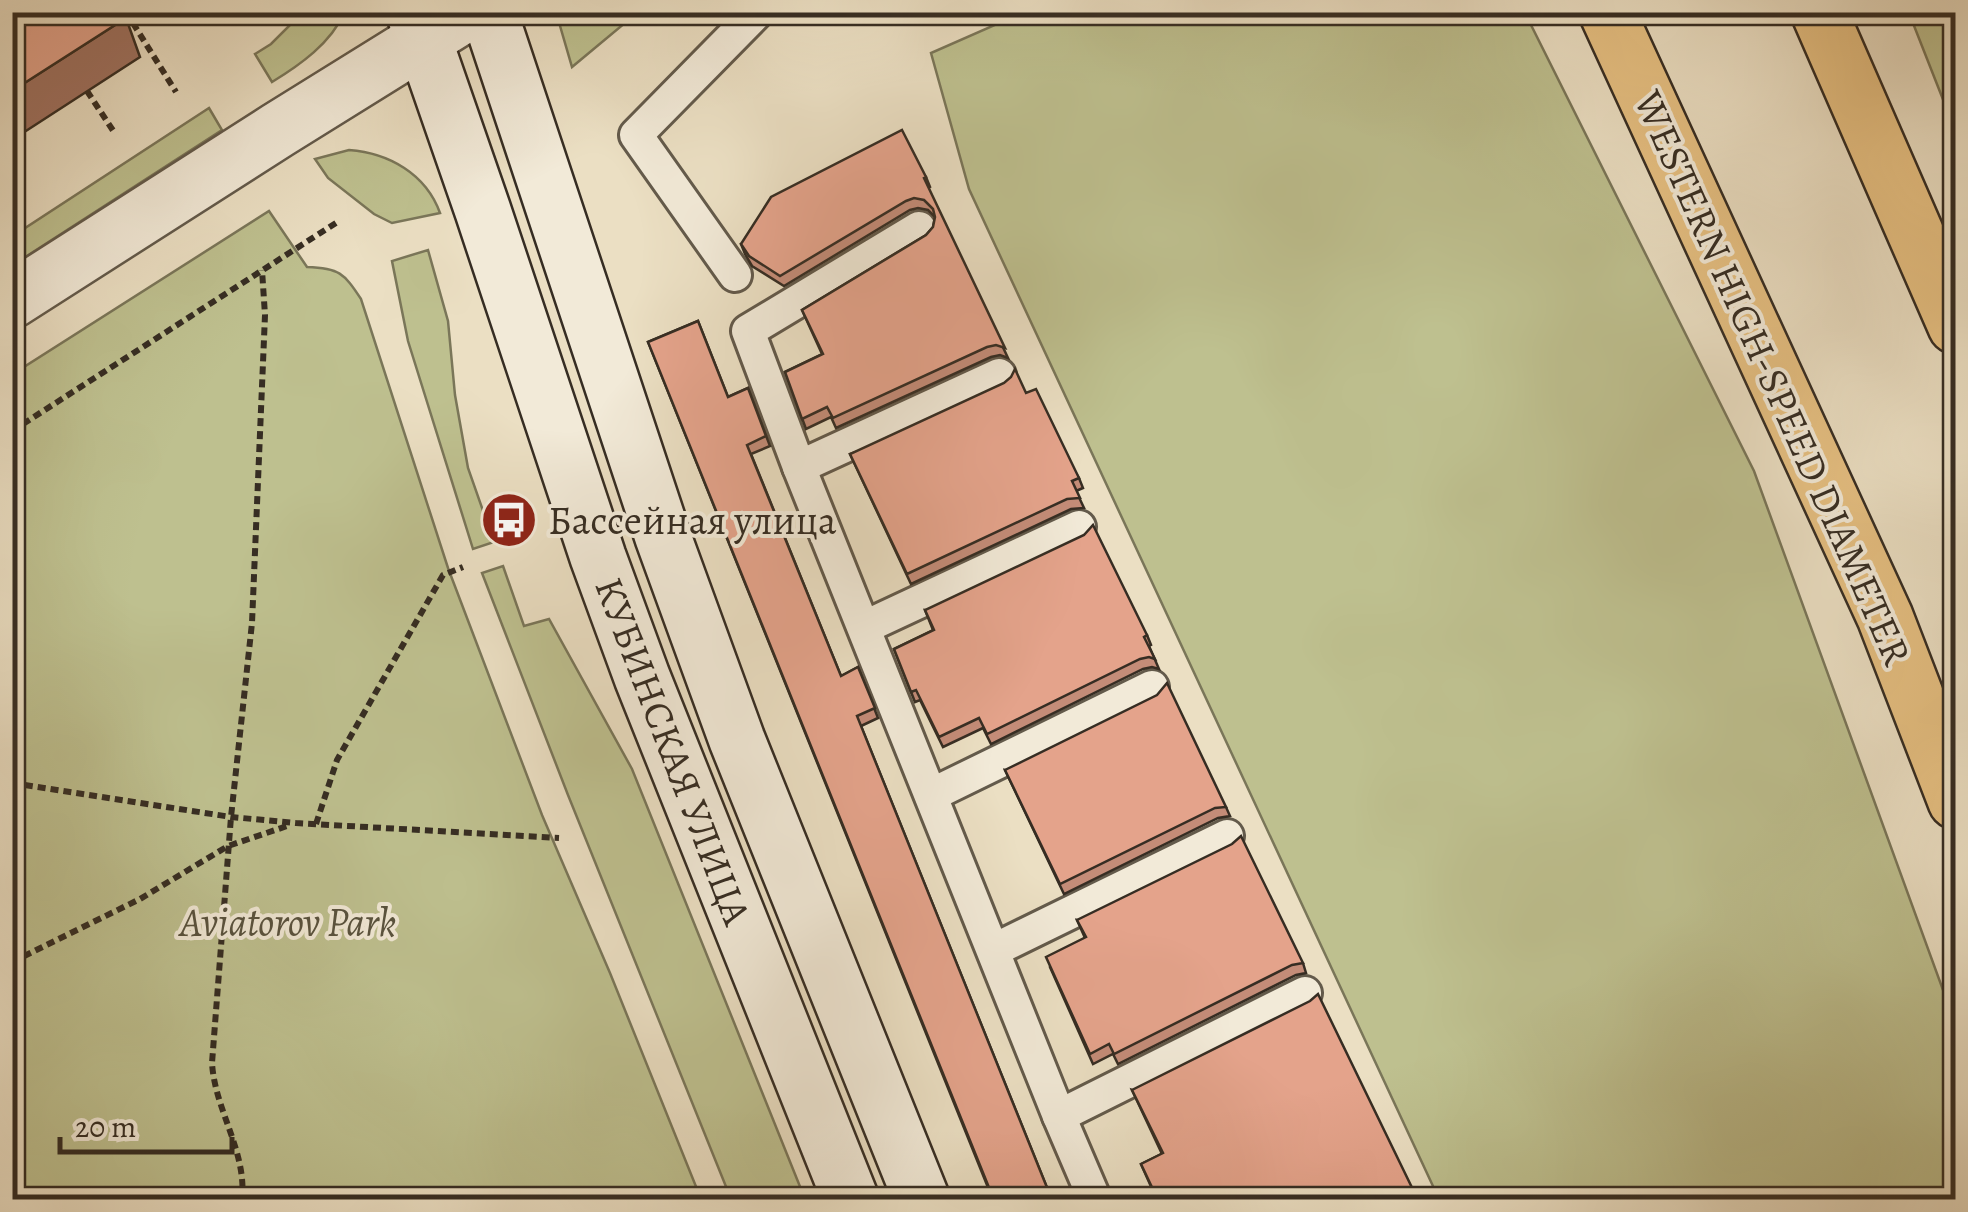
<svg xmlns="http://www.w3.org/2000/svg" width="1968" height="1212" viewBox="0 0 1968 1212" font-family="Alegreya,serif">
	<rect width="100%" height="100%" fill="#ebdfc3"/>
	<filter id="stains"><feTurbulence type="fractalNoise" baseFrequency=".002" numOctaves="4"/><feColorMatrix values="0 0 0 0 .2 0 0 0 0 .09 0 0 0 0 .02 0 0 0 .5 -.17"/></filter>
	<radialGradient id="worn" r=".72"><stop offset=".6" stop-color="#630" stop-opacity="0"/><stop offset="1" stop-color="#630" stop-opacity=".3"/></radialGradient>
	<g fill="#bec08f" stroke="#7a7659" stroke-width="2.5">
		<path d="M 556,12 L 637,12 L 637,13 L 572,67 Z"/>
		<path d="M 302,13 L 344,13 C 331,43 300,65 272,82 L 255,54 L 271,44 Z"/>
		<path d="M 1014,13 L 1525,13 L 1754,471 L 1955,1023 L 1955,1199 L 1439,1199 L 969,189 L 931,53 L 1004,21 Z"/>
		<path d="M 1909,13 L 1955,13 L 1955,130 Z"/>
		<path d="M 209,108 L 222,130 L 13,265 L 13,236 Z"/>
		<path d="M 349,150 C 389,153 426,174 440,213 L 392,223 L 374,214 L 328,178 L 315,159 Z"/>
		<path d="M 269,211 L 307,267 C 339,268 344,273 361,299 L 448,568 L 542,815 L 610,973 L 701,1199 L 13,1199 L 13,374 Z"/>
		<path d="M 428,250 L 448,321 L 455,395 L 468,468 L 494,542 L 473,549 L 408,341 L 392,261 Z"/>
		<path d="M 503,566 L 524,626 L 549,619 L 632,769 L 805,1199 L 731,1199 L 568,795 L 482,573 Z"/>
	</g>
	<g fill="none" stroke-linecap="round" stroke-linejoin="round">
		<g stroke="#635a4b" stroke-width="38">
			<g id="lane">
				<path d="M 919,228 L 748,331 L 799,467 L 1059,1116 L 1095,1200"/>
				<path d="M 735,275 L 636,135 L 757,12"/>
				<path d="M 799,467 L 999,375"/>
				<path d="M 865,627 L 1079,527"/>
				<path d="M 931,795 L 1152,687"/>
				<path d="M 994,950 L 1227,836"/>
				<path d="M 1059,1116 L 1305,993"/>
			</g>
		</g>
		<g stroke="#635a4b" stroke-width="60">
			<path id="street" d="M 12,300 L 278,130 L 468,12"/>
		</g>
		<g stroke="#362d23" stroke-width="60">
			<g id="secondary">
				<path d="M 414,12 L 483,211 L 598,557 L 642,677 L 851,1200"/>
				<path d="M 489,12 L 663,537 L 737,740 L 922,1200"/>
			</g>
		</g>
		<g stroke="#362d23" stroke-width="60">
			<g id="highway">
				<path d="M 1607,12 L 1885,617 L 1956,801"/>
				<path d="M 1819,12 L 1956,326"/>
			</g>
		</g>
		<g stroke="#362d23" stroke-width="6" stroke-dasharray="8 5" stroke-linecap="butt">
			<path d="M 126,12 L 176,92"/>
			<path d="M 87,91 L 114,132"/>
			<path d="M 12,431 L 339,221"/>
			<path d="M 12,783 L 231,817 L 296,823 L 559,838"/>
			<path d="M 316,824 L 337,760 L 443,575 L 463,567"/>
			<path d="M 12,962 L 140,899 L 228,846 L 290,825"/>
			<path d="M 242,1200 C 247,1151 215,1111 212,1063 L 231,817 L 252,623 L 265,315 L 262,270"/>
		</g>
		<use href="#lane" stroke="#f2ead8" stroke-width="32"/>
		<use href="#street" stroke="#f2ead8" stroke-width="55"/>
		<use href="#secondary" stroke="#f2ead8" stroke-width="55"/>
		<use href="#highway" stroke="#e6c082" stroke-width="55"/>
	</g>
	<g fill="#c48c78" stroke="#362d23" stroke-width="2.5">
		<path d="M 926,177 L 930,187 L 928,188 L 1008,358 L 1000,355 L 991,357 L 836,428 L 831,417 L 806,429 L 785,372 L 822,354 L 802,310 L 926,235 L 933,227 L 935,217 L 928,210 L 918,208 L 910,210 L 784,286 L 752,266 L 745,254 L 741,244 Z"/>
		<path d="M 698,321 L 728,397 L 748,388 L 770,446 L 751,454 L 841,676 L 858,667 L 878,718 L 861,726 L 1052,1200 L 993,1200 L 648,342 Z"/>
		<path d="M 1026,393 L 1079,478 L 1083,488 L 1076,491 L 1084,508 L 1071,509 L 911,584 L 850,454 Z"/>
		<path d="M 925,610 L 1147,635 L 1151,645 L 1149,646 L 1159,669 L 1152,667 L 1143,669 L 991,744 L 983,728 L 943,747 L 920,700 L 915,702 L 894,649 L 933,630 Z"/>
		<path d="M 1005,770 L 1226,807 L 1230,816 L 1218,818 L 1064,894 Z"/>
		<path d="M 1077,920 L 1303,963 L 1306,973 L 1296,975 L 1118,1064 L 1113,1054 L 1093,1064 L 1050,967 L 1085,938 Z"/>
		<path d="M 1132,1090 L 1418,1200 L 1157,1200 L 1141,1164 L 1162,1154 Z"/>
	</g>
	<path fill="#a07261" stroke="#362d23" stroke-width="2.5" d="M 126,18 L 140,57 L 12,140 L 12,91 Z"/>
	<g fill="#e4a38b" stroke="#362d23" stroke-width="2.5">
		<path d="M 12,12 L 123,12 L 126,18 L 12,91 Z"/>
		<path d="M 902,130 L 926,177 L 924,178 L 1005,348 L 996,345 L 987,347 L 833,418 L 827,407 L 802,419 L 785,372 L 823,354 L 802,310 L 926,235 L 933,227 L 935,217 L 933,209 L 924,200 L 914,198 L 906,201 L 780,276 L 749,256 L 741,244 L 771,197 Z"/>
		<path d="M 698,321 L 728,397 L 748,388 L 766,436 L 747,445 L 841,676 L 858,667 L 875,708 L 857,716 L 1052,1200 L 994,1200 L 648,342 Z"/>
		<path d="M 1015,369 L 1026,393 L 1036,389 L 1079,478 L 1072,481 L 1080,498 L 1067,499 L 907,574 L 850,454 L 1004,383 L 1011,377 Z"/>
		<path d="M 1093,525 L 1147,635 L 1144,637 L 1155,659 L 1149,657 L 1140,659 L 987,734 L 979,718 L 939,737 L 916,690 L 911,692 L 894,649 L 934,630 L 925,610 L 1084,535 Z"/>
		<path d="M 1167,683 L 1226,807 L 1215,808 L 1060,884 L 1005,770 L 1157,695 Z"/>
		<path d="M 1241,836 L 1303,963 L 1292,965 L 1114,1054 L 1109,1044 L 1090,1054 L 1046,957 L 1086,937 L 1077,920 L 1232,844 Z"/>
		<path d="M 1318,994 L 1418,1200 L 1158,1200 L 1141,1164 L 1163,1153 L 1132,1090 L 1310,1001 Z"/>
	</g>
	<defs>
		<g id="bus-disc" transform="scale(2.875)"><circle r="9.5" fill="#8f2418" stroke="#f2ead8"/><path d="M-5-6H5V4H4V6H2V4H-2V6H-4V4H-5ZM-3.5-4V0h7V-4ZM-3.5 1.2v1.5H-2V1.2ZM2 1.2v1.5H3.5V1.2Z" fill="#fff"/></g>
	</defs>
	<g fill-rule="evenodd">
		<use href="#bus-disc" x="509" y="520"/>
	</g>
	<g text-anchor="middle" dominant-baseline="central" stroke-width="8" stroke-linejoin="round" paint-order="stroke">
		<g font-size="40" fill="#362d23" stroke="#f2ead8">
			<text transform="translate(1773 378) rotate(66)">WESTERN HIGH-SPEED DIAMETER</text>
			<text transform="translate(673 751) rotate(69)">КУБИНСКАЯ УЛИЦА</text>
		</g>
		<g font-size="40" fill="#362d23" stroke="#f2ead8" text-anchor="start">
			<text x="548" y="520">Бассейная улица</text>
		</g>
		<g font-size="40" font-style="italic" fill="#58523e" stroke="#f2ead8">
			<text x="288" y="922">Aviatorov Park</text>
		</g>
	</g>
	<rect width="1968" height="1212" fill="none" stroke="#ebdfc3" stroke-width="50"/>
	<rect x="15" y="15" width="1938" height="1182" fill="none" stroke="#362d23" stroke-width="5"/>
	<rect x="25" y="25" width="1918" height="1162" fill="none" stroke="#362d23" stroke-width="2.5"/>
	<path d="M60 1137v15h172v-15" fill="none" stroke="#362d23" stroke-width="5"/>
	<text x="75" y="1137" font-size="30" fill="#362d23" stroke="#f2ead8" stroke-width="8" paint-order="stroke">20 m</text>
	<rect width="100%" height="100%" filter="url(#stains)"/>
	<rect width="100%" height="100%" fill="url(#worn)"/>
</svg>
